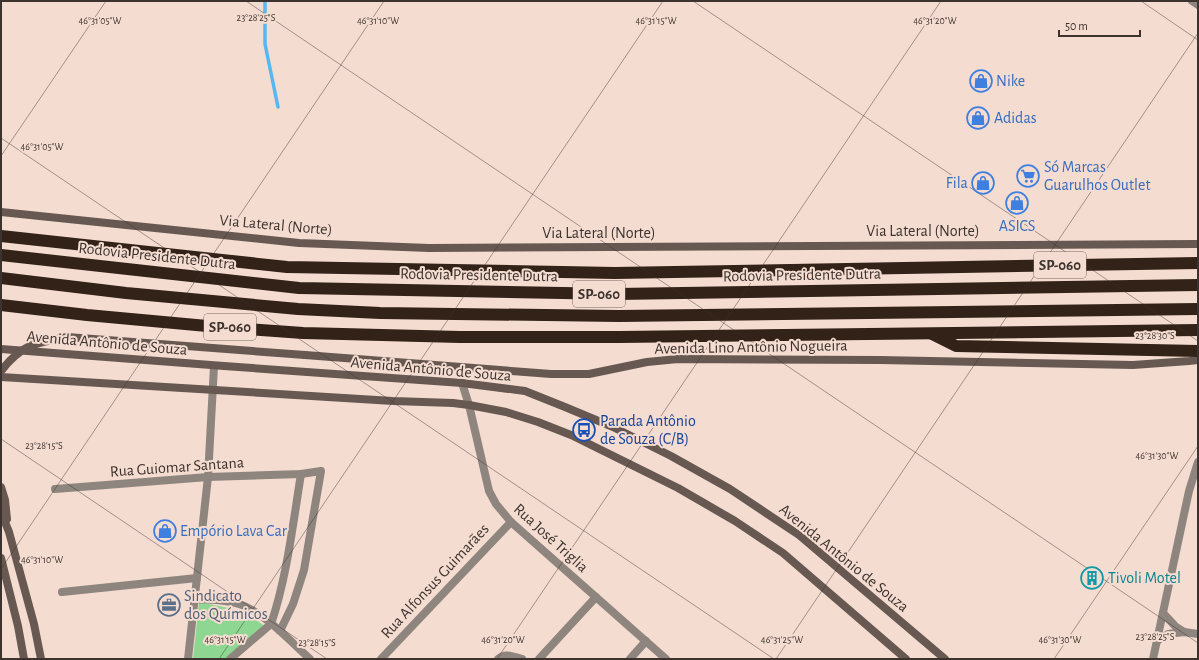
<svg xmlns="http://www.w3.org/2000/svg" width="1199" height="660" viewBox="0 0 1199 660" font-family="'Alegreya Sans',sans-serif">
	<rect width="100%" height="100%" fill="#f5dcd1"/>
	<path fill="#8ed793" d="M 199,602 L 244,611 L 266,627 L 227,659 L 193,659 Z"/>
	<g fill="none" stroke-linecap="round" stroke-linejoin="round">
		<path stroke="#54b8f2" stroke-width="3.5" d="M 265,1 L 265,44 L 278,107"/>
		<g stroke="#8f857f" stroke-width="8">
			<path d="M 1192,1 L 1198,5"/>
			<path d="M 55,489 L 208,477 L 301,474 L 321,471 L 304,570 L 293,604 L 280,631"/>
			<path d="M 62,592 L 197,578"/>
			<path d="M 195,599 C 209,600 225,599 239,604 C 264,612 290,641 310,659"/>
			<path d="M 271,624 C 287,577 293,523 301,474"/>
			<path d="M 188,659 L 208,477 L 214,366"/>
			<path d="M 230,659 L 271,624"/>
			<path d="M 381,659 L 511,522"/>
			<path d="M 498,659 C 505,652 514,657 522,659"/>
			<path d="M 539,659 L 596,597"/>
			<path d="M 630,659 L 646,641"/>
		</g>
		<g stroke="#8f857f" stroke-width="8">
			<path d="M 462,383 L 469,405 L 489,491 L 496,504 L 511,522 L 666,659"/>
			<path d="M 1163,613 L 1176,627 L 1184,632"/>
			<path d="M 1157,641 L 1168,634 L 1184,632 L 1198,634"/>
			<path d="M 1153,659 L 1189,491 L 1198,462"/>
		</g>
		<g stroke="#675951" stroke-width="8">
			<path d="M 1,212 L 299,243 L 429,248 L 1198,244"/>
			<path d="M 1,349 L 224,366 L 462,383 L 525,391 L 565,407 L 613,427 L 671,456 L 730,489 L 799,535 L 945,659"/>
			<path d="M 305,355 L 551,374 L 589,374 L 647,362 L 678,359 L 880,360 L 1133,365 L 1189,361 L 1198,360"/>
			<path d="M 1,377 L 393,401 L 453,403 L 469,405 L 506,412 L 538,422 L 571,435 L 678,488 L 735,521 L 783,553 L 906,659"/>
			<path d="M 1,487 L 5,500 L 7,519"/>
			<path d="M 1,512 L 9,532 L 34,624 L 41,659"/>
			<path d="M 1,558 L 18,626 L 24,659"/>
		</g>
		<g stroke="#332218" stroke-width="12">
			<path d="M 1,236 L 287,267 L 615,273 L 1198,263"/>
			<path d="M 1,255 L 299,288 L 617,294 L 1198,285"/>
			<path d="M 1,278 L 126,293 L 298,309 L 380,313 L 619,316 L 1198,309"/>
			<path d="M 1,305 L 87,315 L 218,327 L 303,333 L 460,337 L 620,337 L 1198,330"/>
			<path d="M 932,334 L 956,346 L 1198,351"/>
		</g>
		<path stroke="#675951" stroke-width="8" d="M 1,371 C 22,344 35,343 67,337 L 305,355"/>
	</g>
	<path fill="none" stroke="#3c332e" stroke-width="1" stroke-opacity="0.45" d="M 246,1 L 1198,643M 693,1 L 1198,341M 1141,1 L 1198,40M 1,138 L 774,659M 1,156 L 106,1M 1,439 L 327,659M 1,569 L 384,1M 219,659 L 663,1M 497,659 L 941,1M 776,659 L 1198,33M 1054,659 L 1198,446"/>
	<defs>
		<g id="shop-ring" transform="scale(1.15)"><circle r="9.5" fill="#f5dcd1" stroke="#3f7fe0" stroke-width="1.5"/><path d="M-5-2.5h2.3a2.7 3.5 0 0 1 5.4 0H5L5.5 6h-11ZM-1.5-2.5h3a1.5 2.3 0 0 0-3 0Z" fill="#3f7fe0"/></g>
		<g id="supermarket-ring" transform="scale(1.15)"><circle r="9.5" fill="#f5dcd1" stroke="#3f7fe0" stroke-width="1.5"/><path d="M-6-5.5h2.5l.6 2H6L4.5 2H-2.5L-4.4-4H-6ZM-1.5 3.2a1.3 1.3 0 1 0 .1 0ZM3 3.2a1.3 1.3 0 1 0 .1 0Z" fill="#3f7fe0"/></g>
		<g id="bus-ring" transform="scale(1.15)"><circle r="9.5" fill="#f5dcd1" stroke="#1a4fb4" stroke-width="1.5"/><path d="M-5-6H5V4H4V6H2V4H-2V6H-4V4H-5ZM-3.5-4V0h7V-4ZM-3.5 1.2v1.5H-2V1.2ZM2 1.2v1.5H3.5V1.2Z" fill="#1a4fb4"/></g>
		<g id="building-ring" transform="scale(1.15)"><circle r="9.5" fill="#f5dcd1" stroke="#0f9aa8" stroke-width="1.5"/><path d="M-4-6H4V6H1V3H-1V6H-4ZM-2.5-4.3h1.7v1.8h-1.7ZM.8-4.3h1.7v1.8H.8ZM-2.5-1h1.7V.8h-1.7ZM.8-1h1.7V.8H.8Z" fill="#0f9aa8"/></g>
		<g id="office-ring" transform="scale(1.15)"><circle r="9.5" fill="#f5dcd1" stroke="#5c6f8a" stroke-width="1.5"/><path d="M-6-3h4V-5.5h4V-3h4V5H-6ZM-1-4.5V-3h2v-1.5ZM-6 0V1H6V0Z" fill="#5c6f8a"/></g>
	</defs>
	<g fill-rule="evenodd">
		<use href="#shop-ring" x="981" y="81"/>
		<use href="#shop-ring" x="978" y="118"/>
		<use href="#supermarket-ring" x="1028" y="176"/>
		<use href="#shop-ring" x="983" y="183"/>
		<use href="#shop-ring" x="1017" y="203"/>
		<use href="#bus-ring" x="584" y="430"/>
		<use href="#shop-ring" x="165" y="531"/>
		<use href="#building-ring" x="1092" y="578"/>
		<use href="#office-ring" x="169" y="605"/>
	</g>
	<g text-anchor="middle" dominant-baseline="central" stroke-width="4" stroke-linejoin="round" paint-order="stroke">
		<g fill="#f5dcd1" stroke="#74665f" stroke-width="1">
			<rect x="1034" y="252" width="52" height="26" rx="3"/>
			<rect x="573" y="281" width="52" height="26" rx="3"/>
			<rect x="204" y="314" width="52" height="26" rx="3"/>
		</g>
		<g font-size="15" font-weight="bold" fill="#3c332e">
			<text x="1060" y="265">SP-060</text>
			<text x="599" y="294">SP-060</text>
			<text x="230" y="327">SP-060</text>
		</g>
		<g font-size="16" fill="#366cbe" stroke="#f5dcd1" text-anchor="start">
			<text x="996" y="81">Nike</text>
			<text x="994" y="118">Adidas</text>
			<text x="1044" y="167">Só Marcas<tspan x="1044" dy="18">Guarulhos Outlet</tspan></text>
			<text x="968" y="183" text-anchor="end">Fila</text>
			<text x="1017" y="226" text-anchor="middle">ASICS</text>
			<text x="180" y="531">Empório Lava Car</text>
		</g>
		<g font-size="16" fill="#3c332e" stroke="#f5dcd1">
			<text transform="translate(276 225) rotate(5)">Via Lateral (Norte)</text>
			<text x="923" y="231">Via Lateral (Norte)</text>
			<text x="599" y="233">Via Lateral (Norte)</text>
			<text transform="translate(157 256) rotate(6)">Rodovia Presidente Dutra</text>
			<text transform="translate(479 275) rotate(1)">Rodovia Presidente Dutra</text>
			<text transform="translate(802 275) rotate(-1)">Rodovia Presidente Dutra</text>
			<text transform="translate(107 343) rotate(5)">Avenida Antônio de Souza</text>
			<text transform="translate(751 347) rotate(-1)">Avenida Lino Antônio Nogueira</text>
			<text transform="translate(431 369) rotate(5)">Avenida Antônio de Souza</text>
			<text transform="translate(177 467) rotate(-4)">Rua Guiomar Santana</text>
			<text transform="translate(551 538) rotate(42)">Rua José Triglia</text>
			<text transform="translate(844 558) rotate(39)">Avenida Antônio de Souza</text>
			<text transform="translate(435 581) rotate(-47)">Rua Alfonsus Guimarães</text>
		</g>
		<g font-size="16" fill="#164399" stroke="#f5dcd1" text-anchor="start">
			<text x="600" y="421">Parada Antônio<tspan x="600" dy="18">de Souza (C/B)</tspan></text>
		</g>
		<g font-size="16" fill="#0d838f" stroke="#f5dcd1" text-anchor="start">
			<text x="1108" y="578">Tivoli Motel</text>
		</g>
		<g font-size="16" fill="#4e5e75" stroke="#f5dcd1" text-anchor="start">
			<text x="184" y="596">Sindicato<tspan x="184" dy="18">dos Químicos</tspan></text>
		</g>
	</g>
	<g font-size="10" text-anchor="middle" fill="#3c332e" stroke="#f5dcd1" stroke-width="4" stroke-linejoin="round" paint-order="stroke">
		<text x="256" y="21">23°28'25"S</text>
		<text x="100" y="24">46°31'05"W</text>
		<text x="378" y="24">46°31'10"W</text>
		<text x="656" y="24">46°31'15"W</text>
		<text x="935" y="24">46°31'20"W</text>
		<text x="42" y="150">46°31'05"W</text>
		<text x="1155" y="339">23°28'30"S</text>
		<text x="44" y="449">23°28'15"S</text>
		<text x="1157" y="459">46°31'30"W</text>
		<text x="42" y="563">46°31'10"W</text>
		<text x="1155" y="640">23°28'25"S</text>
		<text x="225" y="643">46°31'15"W</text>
		<text x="503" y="643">46°31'20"W</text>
		<text x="782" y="643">46°31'25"W</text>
		<text x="1060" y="643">46°31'30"W</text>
		<text x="317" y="646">23°28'15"S</text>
	</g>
	<rect width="1199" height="660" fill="none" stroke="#3c332e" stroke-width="4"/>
	<path d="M1059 30v6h81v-6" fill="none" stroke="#3c332e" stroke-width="2"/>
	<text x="1065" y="30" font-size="12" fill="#3c332e" stroke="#f5dcd1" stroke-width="3" paint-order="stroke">50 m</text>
</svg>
